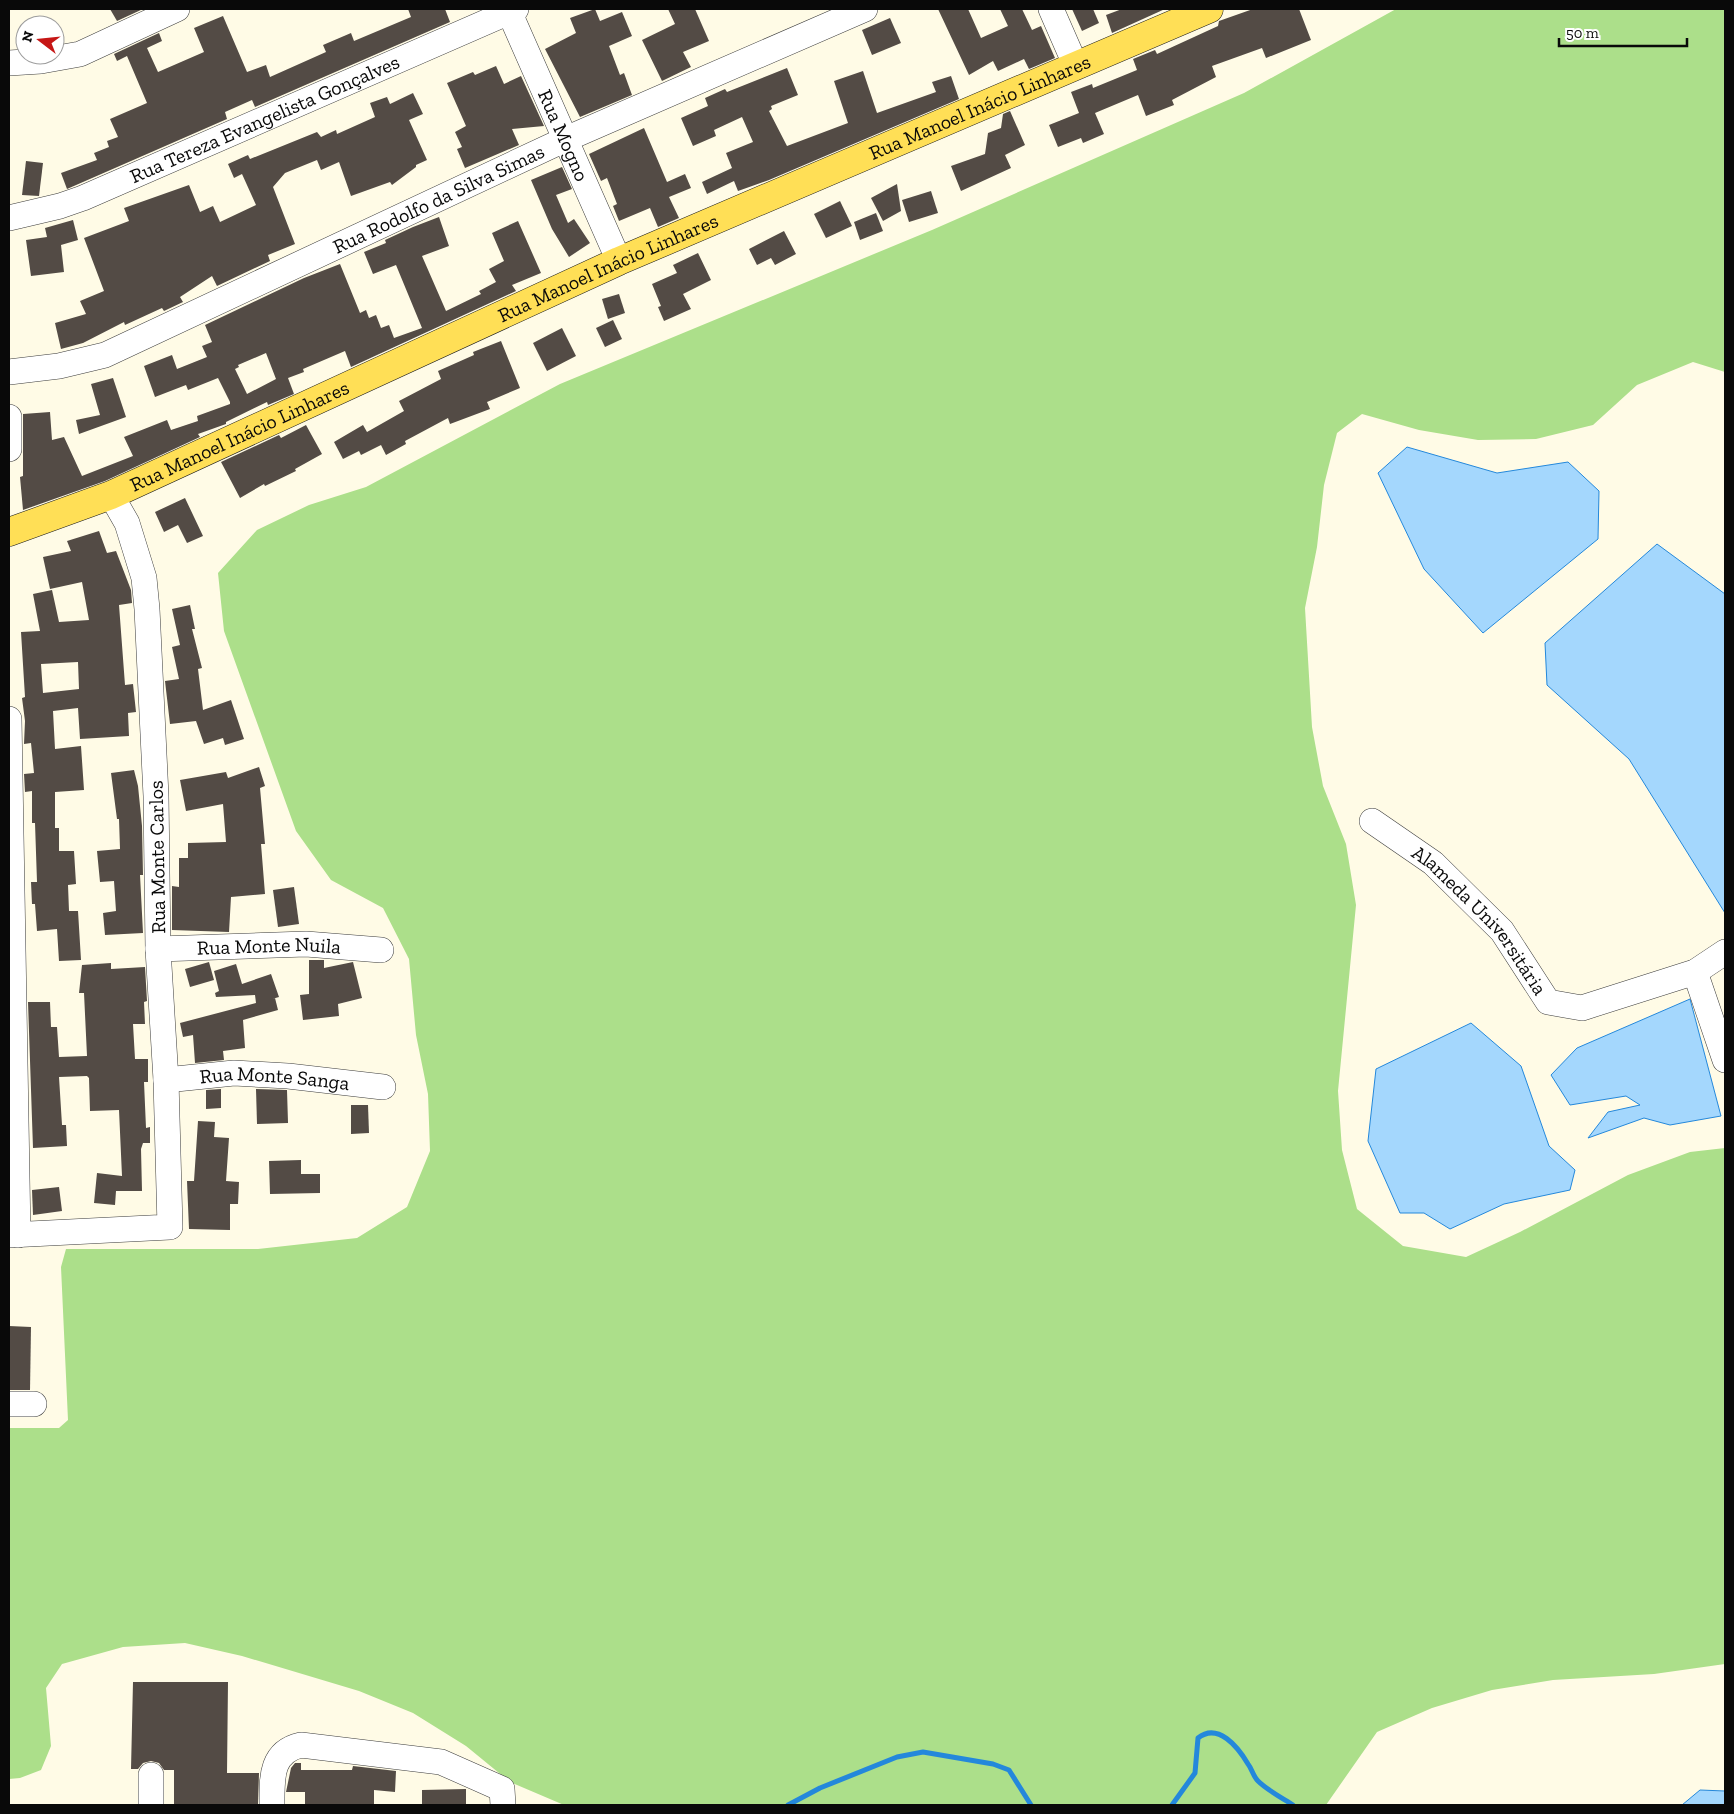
<svg xmlns="http://www.w3.org/2000/svg" width="1734" height="1814" viewBox="0 0 1734 1814" font-family="'Zilla Slab',serif">
	<rect width="100%" height="100%" fill="#fffbe6"/>
	<path fill="#acdf8a" d="M 1396,9 L 1725,9 L 1725,372 L 1693,362 L 1637,385 L 1593,425 L 1536,439 L 1478,440 L 1419,430 L 1362,414 L 1337,433 L 1324,485 L 1317,547 L 1305,608 L 1312,727 L 1323,786 L 1346,844 L 1356,905 L 1338,1091 L 1342,1150 L 1357,1209 L 1403,1246 L 1466,1257 L 1520,1232 L 1628,1175 L 1690,1152 L 1725,1148 L 1725,1664 L 1654,1674 L 1553,1680 L 1492,1690 L 1432,1708 L 1377,1732 L 1326,1805 L 564,1805 L 510,1782 L 466,1746 L 413,1713 L 359,1691 L 242,1656 L 185,1643 L 123,1647 L 62,1664 L 46,1688 L 51,1746 L 41,1770 L 20,1778 L 9,1779 L 9,1428 L 59,1428 L 68,1420 L 61,1267 L 66,1249 L 258,1249 L 357,1238 L 407,1207 L 430,1151 L 428,1094 L 416,1035 L 409,959 L 383,908 L 331,880 L 296,831 L 224,631 L 218,573 L 257,530 L 309,505 L 366,487 L 560,384 L 932,230 L 1244,93 Z"/>
	<g fill="#a4d7fd" stroke="#2488db">
		<path d="M 1407,447 L 1497,473 L 1568,462 L 1599,491 L 1598,539 L 1483,633 L 1424,569 L 1378,473 Z"/>
		<path d="M 1657,544 L 1725,594 L 1725,913 L 1629,759 L 1547,685 L 1545,643 Z"/>
		<path d="M 1690,999 L 1721,1116 L 1670,1125 L 1644,1118 L 1588,1138 L 1608,1112 L 1640,1105 L 1626,1096 L 1570,1105 L 1551,1075 L 1577,1048 Z"/>
		<path d="M 1471,1023 L 1521,1066 L 1549,1146 L 1575,1170 L 1570,1190 L 1504,1204 L 1450,1229 L 1424,1213 L 1400,1213 L 1368,1141 L 1376,1069 Z"/>
		<path d="M 1700,1790 L 1725,1791 L 1725,1805 L 1682,1805 Z"/>
	</g>
	<g fill="none" stroke-linecap="round" stroke-linejoin="round">
		<g stroke="#2488db" stroke-width="5">
			<path d="M 788,1805 L 820,1788 L 897,1757 L 923,1752 L 993,1764 L 1009,1770 L 1031,1805"/>
			<path d="M 1172,1805 L 1195,1773 L 1198,1738 C 1218,1722 1238,1747 1248,1764 C 1252,1769 1253,1776 1258,1781 C 1267,1790 1282,1798 1293,1805"/>
		</g>
	</g>
	<g fill="#534b45" fill-rule="evenodd">
		<path d="M 110,9 L 143,9 L 117,21 Z"/>
		<path d="M 408,9 L 445,9 L 450,22 L 255,107 L 252,100 L 225,112 L 227,119 L 67,189 L 61,173 L 97,160 L 94,153 L 109,147 L 107,141 L 118,137 L 110,119 L 147,103 L 127,56 L 117,61 L 114,54 L 159,33 L 162,41 L 147,48 L 158,72 L 204,52 L 194,28 L 223,16 L 247,72 L 266,65 L 270,77 L 326,52 L 323,45 L 351,33 L 354,41 L 411,17 Z"/>
		<path d="M 595,9 L 600,21 L 622,12 L 632,36 L 609,46 L 620,75 L 624,73 L 632,95 L 580,117 L 545,49 L 576,33 L 570,18 Z"/>
		<path d="M 668,9 L 695,9 L 709,41 L 683,52 L 691,67 L 662,81 L 642,40 L 675,24 Z"/>
		<path d="M 938,9 L 968,9 L 981,38 L 1008,26 L 1000,9 L 1022,9 L 1032,30 L 1041,26 L 1055,58 L 1029,69 L 1024,59 L 998,71 L 993,61 L 969,75 Z"/>
		<path d="M 1072,9 L 1093,9 L 1099,23 L 1082,31 Z"/>
		<path d="M 1122,9 L 1165,9 L 1112,33 L 1106,15 Z"/>
		<path d="M 1253,9 L 1299,9 L 1311,40 L 1266,58 L 1262,48 L 1212,66 L 1216,77 L 1172,100 L 1174,105 L 1146,116 L 1138,95 L 1095,113 L 1104,134 L 1083,143 L 1081,138 L 1058,147 L 1049,125 L 1079,113 L 1071,92 L 1092,84 L 1093,88 L 1137,70 L 1133,59 L 1155,50 L 1157,54 L 1218,26 L 1219,21 Z"/>
		<path d="M 890,18 L 901,43 L 872,55 L 862,30 Z"/>
		<path d="M 496,66 L 504,84 L 521,76 L 544,126 L 512,129 L 519,145 L 465,168 L 457,149 L 462,147 L 455,132 L 466,126 L 447,83 L 473,72 L 475,75 Z"/>
		<path d="M 787,68 L 798,95 L 771,106 L 772,109 L 769,111 L 787,146 L 848,123 L 834,81 L 863,71 L 877,113 L 936,92 L 932,82 L 951,76 L 959,99 L 769,180 L 738,191 L 734,181 L 707,194 L 702,182 L 732,168 L 726,153 L 753,142 L 742,117 L 714,130 L 716,136 L 693,146 L 681,118 L 708,106 L 705,98 L 725,89 L 727,92 Z"/>
		<path d="M 413,93 L 423,114 L 409,120 L 427,160 L 416,165 L 416,167 L 392,185 L 390,182 L 351,196 L 339,162 L 321,170 L 317,160 L 285,173 L 273,187 L 295,244 L 268,255 L 270,261 L 217,286 L 212,276 L 180,297 L 183,302 L 164,311 L 162,308 L 125,325 L 124,322 L 83,343 L 61,349 L 55,323 L 86,314 L 80,301 L 104,291 L 84,238 L 129,221 L 124,208 L 189,185 L 200,212 L 213,206 L 220,222 L 256,205 L 242,174 L 234,178 L 228,164 L 248,155 L 250,159 L 317,132 L 321,137 L 336,130 L 337,134 L 375,117 L 370,103 L 387,97 L 390,104 Z"/>
		<path d="M 1010,111 L 1025,145 L 1005,155 L 1011,168 L 961,191 L 951,166 L 985,154 L 988,133 L 1001,128 L 1003,114 Z"/>
		<path d="M 644,128 L 667,182 L 685,174 L 691,188 L 669,197 L 679,218 L 658,227 L 650,208 L 619,221 L 613,206 L 617,204 L 607,178 L 601,181 L 589,154 Z"/>
		<path d="M 26,161 L 43,163 L 39,196 L 22,195 Z"/>
		<path d="M 562,167 L 572,189 L 556,195 L 568,223 L 574,219 L 590,243 L 569,257 L 552,229 L 531,180 Z"/>
		<path d="M 897,184 L 901,211 L 883,221 L 871,198 Z"/>
		<path d="M 931,191 L 938,213 L 909,222 L 902,200 Z"/>
		<path d="M 840,201 L 852,226 L 826,238 L 814,214 Z"/>
		<path d="M 876,213 L 883,231 L 860,240 L 854,222 Z"/>
		<path d="M 439,217 L 449,246 L 422,256 L 446,311 L 481,294 L 479,291 L 496,282 L 489,269 L 504,261 L 492,233 L 518,221 L 541,273 L 512,285 L 516,291 L 351,367 L 345,351 L 303,369 L 304,372 L 288,378 L 294,394 L 268,405 L 267,402 L 226,422 L 226,424 L 198,434 L 200,437 L 105,481 L 23,510 L 20,477 L 23,476 L 23,414 L 50,412 L 52,440 L 64,437 L 82,476 L 133,456 L 124,437 L 167,420 L 171,430 L 198,421 L 197,416 L 230,404 L 230,402 L 218,378 L 188,390 L 186,385 L 155,397 L 144,366 L 172,355 L 177,369 L 207,357 L 202,346 L 212,342 L 205,325 L 304,278 L 340,264 L 360,313 L 366,310 L 369,318 L 376,315 L 381,328 L 389,325 L 394,338 L 422,328 L 396,265 L 373,274 L 364,252 L 386,243 L 385,240 L 413,227 ZM 266,353 L 276,379 L 247,394 L 235,369 L 239,367 L 238,365 Z"/>
		<path d="M 73,220 L 78,240 L 61,245 L 64,272 L 31,276 L 26,240 L 47,237 L 45,228 Z"/>
		<path d="M 784,231 L 796,254 L 775,265 L 771,258 L 757,265 L 749,249 Z"/>
		<path d="M 698,253 L 711,280 L 683,294 L 691,309 L 664,321 L 658,307 L 661,306 L 652,284 L 677,273 L 673,265 Z"/>
		<path d="M 619,294 L 625,313 L 608,319 L 602,299 Z"/>
		<path d="M 613,320 L 622,339 L 605,347 L 596,328 Z"/>
		<path d="M 562,328 L 576,356 L 547,371 L 533,343 Z"/>
		<path d="M 501,341 L 520,388 L 487,402 L 490,409 L 450,424 L 448,418 L 405,441 L 406,444 L 386,455 L 381,445 L 361,455 L 359,451 L 343,459 L 334,442 L 363,425 L 367,432 L 404,411 L 399,401 L 441,379 L 438,371 L 474,355 L 473,352 Z"/>
		<path d="M 113,378 L 126,417 L 79,434 L 76,420 L 100,415 L 91,384 Z"/>
		<path d="M 306,425 L 322,454 L 295,469 L 296,471 L 265,486 L 264,484 L 240,498 L 221,462 L 279,435 L 281,438 Z"/>
		<path d="M 185,498 L 203,536 L 187,543 L 178,525 L 164,532 L 155,512 Z"/>
		<path d="M 99,531 L 107,553 L 116,551 L 131,590 L 132,603 L 119,605 L 125,685 L 133,684 L 136,712 L 128,713 L 129,736 L 80,739 L 78,708 L 53,711 L 55,749 L 81,746 L 84,790 L 55,792 L 55,828 L 59,828 L 59,851 L 74,851 L 76,884 L 68,885 L 69,911 L 78,911 L 81,960 L 59,961 L 57,929 L 37,931 L 35,904 L 32,904 L 31,882 L 37,882 L 35,823 L 32,823 L 32,791 L 25,792 L 24,774 L 34,773 L 31,743 L 24,744 L 25,721 L 22,698 L 25,697 L 21,632 L 40,631 L 33,594 L 52,590 L 59,622 L 89,620 L 82,582 L 50,589 L 43,557 L 71,551 L 67,541 ZM 78,662 L 79,689 L 43,693 L 41,664 Z"/>
		<path d="M 190,605 L 195,629 L 192,629 L 202,668 L 198,669 L 203,710 L 231,700 L 244,739 L 225,745 L 223,738 L 204,744 L 196,721 L 170,724 L 165,681 L 179,679 L 172,647 L 180,645 L 172,609 Z"/>
		<path d="M 259,767 L 265,786 L 260,788 L 265,844 L 261,844 L 265,894 L 231,897 L 229,932 L 172,930 L 172,886 L 179,887 L 179,858 L 188,858 L 188,843 L 226,842 L 223,804 L 186,811 L 180,780 L 226,772 L 228,778 Z"/>
		<path d="M 134,770 L 138,786 L 142,826 L 143,875 L 140,875 L 143,933 L 105,935 L 103,913 L 116,911 L 114,881 L 100,882 L 97,851 L 120,849 L 119,819 L 117,819 L 111,773 Z"/>
		<path d="M 294,887 L 299,924 L 278,927 L 273,890 Z"/>
		<path d="M 309,960 L 324,960 L 324,968 L 353,962 L 362,998 L 338,1004 L 339,1016 L 303,1020 L 300,995 L 309,994 Z"/>
		<path d="M 209,962 L 214,980 L 190,987 L 185,969 Z"/>
		<path d="M 111,963 L 111,969 L 145,967 L 147,1001 L 144,1002 L 145,1024 L 133,1024 L 135,1059 L 148,1059 L 148,1082 L 144,1082 L 146,1128 L 150,1127 L 150,1143 L 143,1143 L 141,1149 L 142,1191 L 116,1191 L 115,1205 L 94,1203 L 97,1173 L 122,1176 L 119,1110 L 90,1111 L 89,1078 L 87,1076 L 59,1077 L 62,1125 L 66,1125 L 67,1146 L 33,1148 L 28,1002 L 50,1002 L 51,1027 L 57,1027 L 59,1057 L 87,1056 L 84,993 L 79,993 L 82,965 Z"/>
		<path d="M 236,964 L 242,984 L 271,974 L 279,997 L 272,999 L 275,998 L 278,1010 L 243,1020 L 245,1048 L 223,1051 L 224,1060 L 195,1063 L 193,1035 L 183,1037 L 180,1023 L 256,1003 L 255,995 L 216,997 L 215,993 L 219,991 L 214,971 Z"/>
		<path d="M 221,1089 L 221,1108 L 206,1109 L 206,1090 Z"/>
		<path d="M 256,1089 L 287,1090 L 288,1123 L 257,1124 Z"/>
		<path d="M 351,1105 L 368,1105 L 369,1133 L 351,1134 Z"/>
		<path d="M 198,1121 L 215,1122 L 214,1137 L 229,1138 L 226,1181 L 239,1182 L 238,1204 L 230,1204 L 230,1230 L 189,1229 L 187,1181 L 194,1181 Z"/>
		<path d="M 301,1160 L 301,1174 L 320,1174 L 320,1193 L 270,1194 L 269,1161 Z"/>
		<path d="M 59,1187 L 62,1211 L 33,1215 L 32,1190 Z"/>
		<path d="M 9,1326 L 31,1327 L 30,1390 L 9,1390 Z"/>
		<path d="M 133,1682 L 228,1682 L 227,1773 L 259,1773 L 258,1805 L 174,1805 L 174,1770 L 164,1770 L 159,1763 L 151,1761 L 143,1763 L 138,1769 L 131,1769 Z"/>
		<path d="M 301,1763 L 301,1770 L 352,1770 L 353,1766 L 396,1771 L 395,1792 L 374,1790 L 374,1805 L 305,1805 L 305,1792 L 286,1792 L 291,1768 L 295,1763 Z"/>
		<path d="M 466,1789 L 466,1805 L 422,1805 L 422,1790 Z"/>
	</g>
	<g fill="none" stroke-linecap="round" stroke-linejoin="round">
		<g stroke="#3c3c3c" stroke-width="26">
			<g id="minor">
				<path id="s1" d="M 508,9 L 619,261"/>
				<path d="M 1051,9 L 1075,64"/>
				<path d="M 9,63 L 41,61 L 80,54 L 177,9"/>
				<path id="s2" d="M 9,218 L 60,206 L 83,198 L 516,9"/>
				<path id="s3" d="M 9,372 L 59,366 L 105,355 L 566,139 L 865,9"/>
				<path d="M 9,417 L 9,449"/>
				<path d="M 9,719 L 18,1235"/>
				<path id="s4" d="M 1372,821 L 1433,863 L 1502,931 L 1548,1002 L 1582,1008 L 1695,972 L 1725,952"/>
				<path id="s5" d="M 158,949 L 306,944 L 381,950"/>
				<path d="M 1695,972 L 1725,1060"/>
				<path id="s6" d="M 166,1080 L 234,1073 L 288,1076 L 383,1087"/>
				<path d="M 9,1235 L 170,1227 L 166,1080 L 158,949 L 156,796 L 147,609 L 144,578 L 127,523 L 111,495"/>
				<path d="M 9,1404 L 34,1404"/>
				<path d="M 151,1805 L 151,1775"/>
				<path d="M 272,1805 C 272,1779 270,1752 301,1745 L 441,1762 L 502,1789 L 503,1805"/>
			</g>
		</g>
		<g stroke="#1a1a1a" stroke-width="29">
			<g id="major">
				<path id="s7" d="M 9,532 L 111,495 L 619,261 L 1209,9"/>
			</g>
		</g>
		<use href="#minor" stroke="#fff" stroke-width="25"/>
		<use href="#major" stroke="#ffdf56" stroke-width="28"/>
	</g>
	<g text-anchor="middle" dominant-baseline="central" stroke-width="5" stroke-linejoin="round" paint-order="stroke">
		<g font-size="20" fill="#090909" stroke="#fff">
			<text stroke="none"><textPath href="#s7" startOffset="1060">Rua Manoel Inácio Linhares</textPath></text>
			<text stroke="none"><textPath href="#s2" startOffset="275">Rua Tereza Evangelista Gonçalves</textPath></text>
			<text stroke="none"><textPath href="#s1" startOffset="138">Rua Mogno</textPath></text>
			<text stroke="none"><textPath href="#s3" startOffset="466">Rua Rodolfo da Silva Simas</textPath></text>
			<text stroke="none"><textPath href="#s7" startOffset="655">Rua Manoel Inácio Linhares</textPath></text>
			<text stroke="none"><textPath href="#s7" startOffset="250">Rua Manoel Inácio Linhares</textPath></text>
			<text transform="translate(157 857) rotate(-91)">Rua Monte Carlos</text>
			<text stroke="none"><textPath href="#s4" startOffset="148">Alameda Universitária</textPath></text>
			<text stroke="none"><textPath href="#s5" startOffset="111">Rua Monte Nuila</textPath></text>
			<text stroke="none"><textPath href="#s6" startOffset="109">Rua Monte Sanga</textPath></text>
		</g>
	</g>
	<rect width="1734" height="1814" fill="none" stroke="#090909" stroke-width="20"/>
	<g transform="translate(40 40) rotate(286)"><circle r="24" fill="#ffffff" stroke="#9d9d9d"/>
	<path d="M0-4L9 19L0 12L-9 19Z" fill="#c61615"/>
	<text y="-8" font-size="14" font-weight="bold" text-anchor="middle" fill="#090909">N</text>
	</g>
	<path d="M1559 38v8h128v-8" fill="none" stroke="#090909" stroke-width="2.5"/>
	<text x="1566" y="38" font-size="15" fill="#090909" stroke="#ffffff" stroke-width="4" paint-order="stroke">50 m</text>
</svg>
